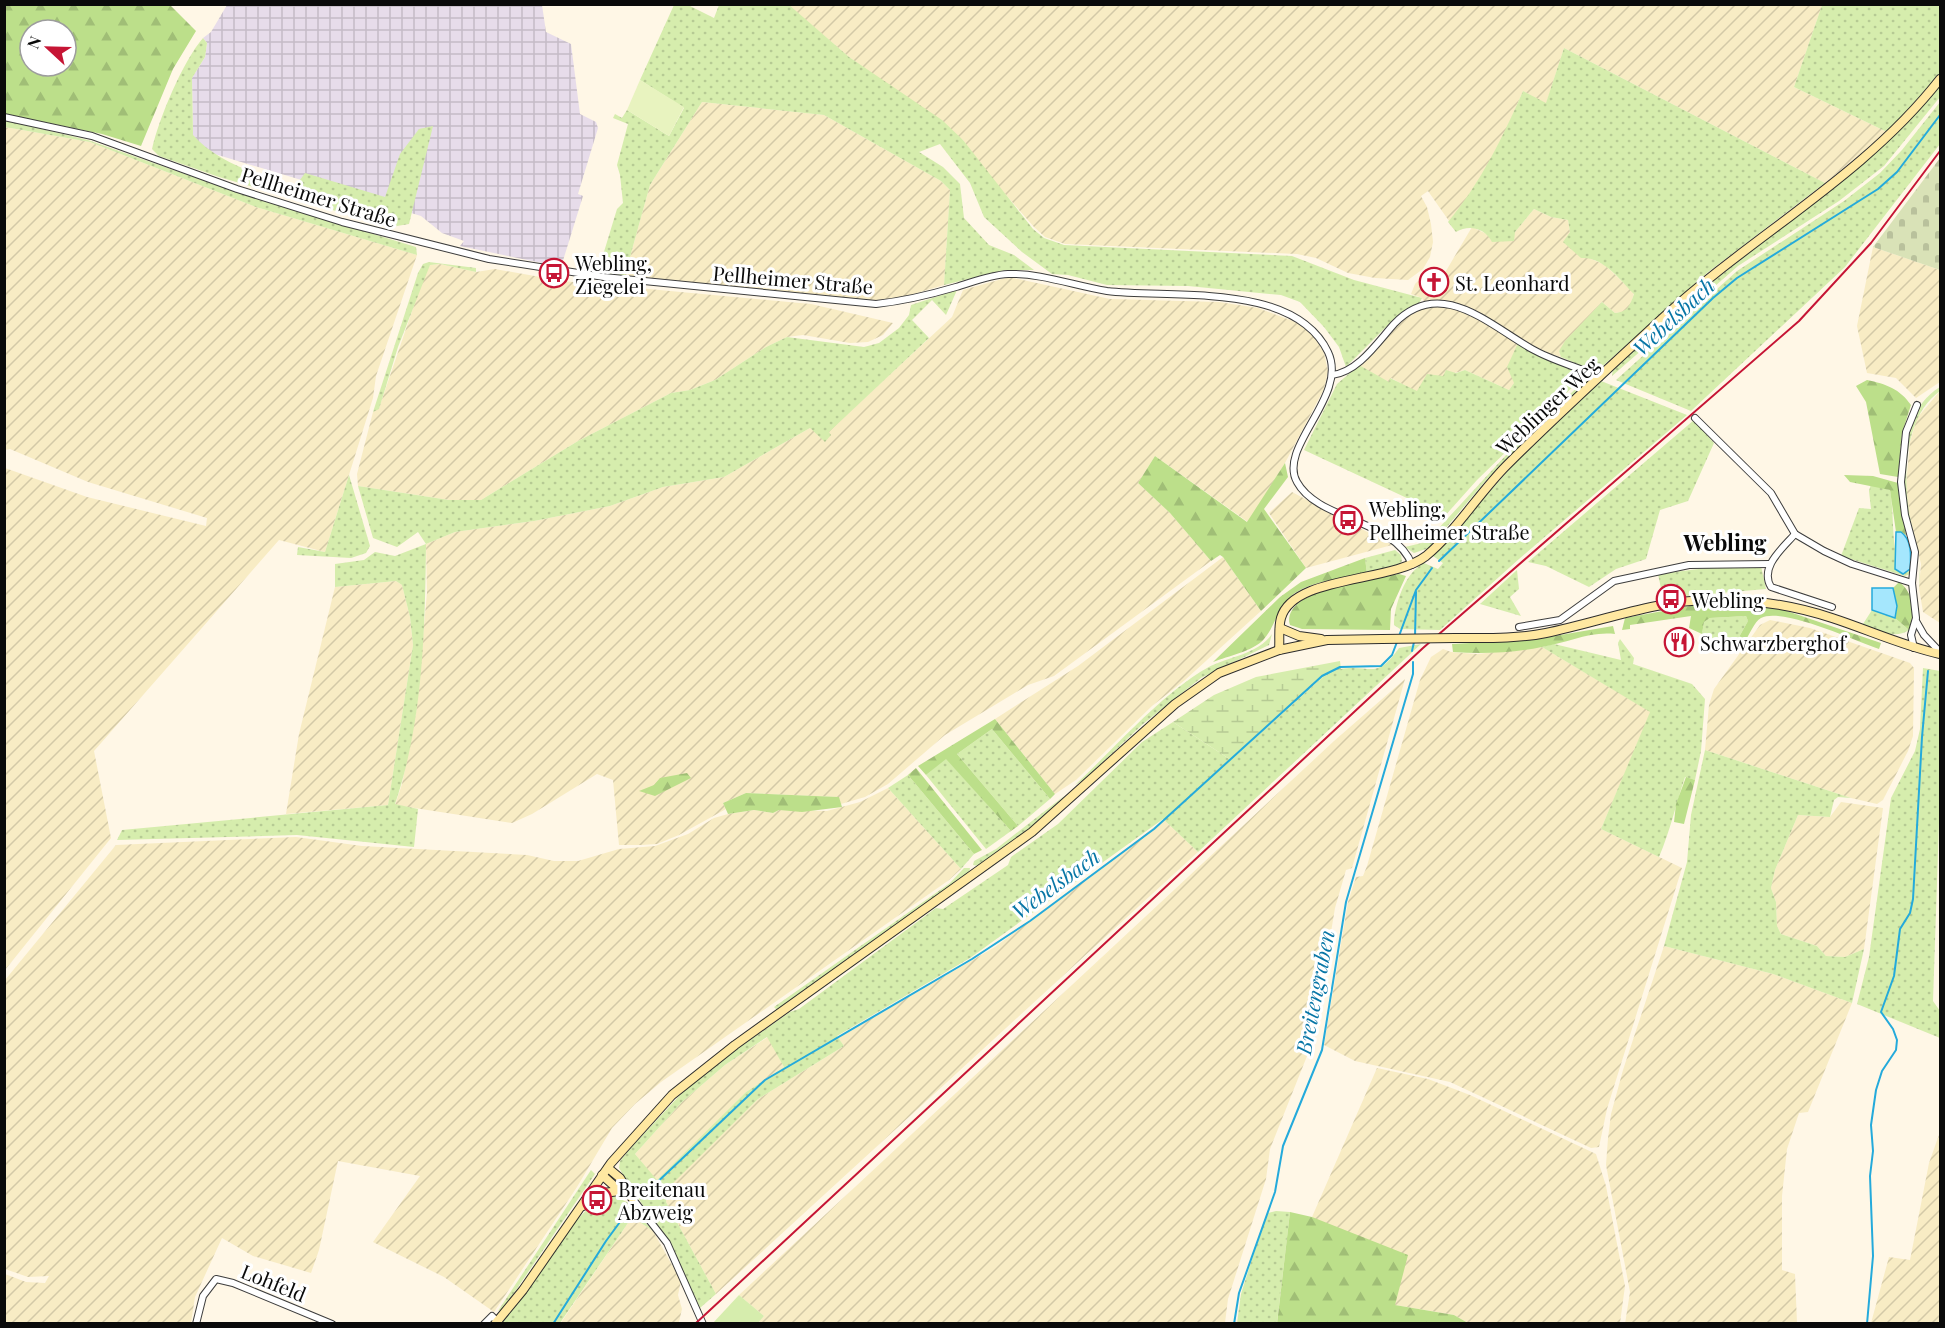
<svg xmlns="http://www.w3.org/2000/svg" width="1945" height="1328" viewBox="0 0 1945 1328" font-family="'Playfair Display',serif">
	<defs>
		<pattern id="industrial-grid" width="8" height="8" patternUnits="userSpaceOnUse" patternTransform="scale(1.5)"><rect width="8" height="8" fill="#e7dcea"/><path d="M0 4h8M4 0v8" fill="none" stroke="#c5bbc7"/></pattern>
		<pattern id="farmland-furrows" width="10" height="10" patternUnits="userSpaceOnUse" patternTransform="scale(1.5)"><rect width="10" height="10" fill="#f8ecc4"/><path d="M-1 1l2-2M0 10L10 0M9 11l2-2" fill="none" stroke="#d3c9a7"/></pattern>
		<pattern id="grass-dots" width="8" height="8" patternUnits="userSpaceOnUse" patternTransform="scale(1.5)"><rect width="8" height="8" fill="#d6edad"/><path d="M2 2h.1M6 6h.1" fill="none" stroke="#b6ca94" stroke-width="1.8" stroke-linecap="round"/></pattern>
		<pattern id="forest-firs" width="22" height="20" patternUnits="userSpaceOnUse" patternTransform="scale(1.5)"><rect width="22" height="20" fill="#bcdf8a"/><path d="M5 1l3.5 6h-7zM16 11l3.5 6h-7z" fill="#a0be76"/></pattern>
		<pattern id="wetland-marsh" width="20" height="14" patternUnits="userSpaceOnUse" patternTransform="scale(1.5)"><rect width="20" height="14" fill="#d6edad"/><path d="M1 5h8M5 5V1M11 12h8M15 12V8" fill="none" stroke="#b6ca94"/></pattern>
		<pattern id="cemetery-stones" width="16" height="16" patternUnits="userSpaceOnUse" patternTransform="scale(1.5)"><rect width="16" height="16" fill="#d9e2b7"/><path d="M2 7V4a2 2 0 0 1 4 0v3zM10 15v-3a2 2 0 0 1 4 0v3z" fill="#b9c19c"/></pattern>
	</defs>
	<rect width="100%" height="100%" fill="#fff7e6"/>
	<path fill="url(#industrial-grid)" d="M 227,5 L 542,5 L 546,32 L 571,44 L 580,114 L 596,122 L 598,128 L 578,194 L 583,196 L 561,267 L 460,246 L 464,241 L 442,233 L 421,216 L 208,152 L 193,135 L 192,78 L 205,57 L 207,43 L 203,38 L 211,32 Z"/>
	<g fill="url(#farmland-furrows)">
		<path d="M 788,5 L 1822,5 L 1794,87 L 1887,132 L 1825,183 L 1564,48 L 1546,104 L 1523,91 L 1501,142 L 1474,191 L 1449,221 L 1428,191 L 1421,196 L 1427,207 L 1431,224 L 1433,242 L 1430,257 L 1423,269 L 1408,280 L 1375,278 L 1348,273 L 1316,258 L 1297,254 L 1065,244 L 1045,237 L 1034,227 L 979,164 L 963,140 L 849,57 Z"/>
		<path d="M 702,102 L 824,115 L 941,181 L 950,190 L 944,285 L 900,298 L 866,301 L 625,275 L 650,185 Z"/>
		<path d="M 5,127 L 90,142 L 256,207 L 417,255 L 376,376 L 373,398 L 325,552 L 279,540 L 94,751 L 111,838 L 5,970 L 5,468 L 87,497 L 206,526 L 207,518 L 88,482 L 10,449 L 5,450 Z"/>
		<path d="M 1534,209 L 1551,217 L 1568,220 L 1570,232 L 1564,242 L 1580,254 L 1605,265 L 1634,293 L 1630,307 L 1624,312 L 1615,313 L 1602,302 L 1559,351 L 1561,357 L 1539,350 L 1509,390 L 1465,370 L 1444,376 L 1417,392 L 1391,378 L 1389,382 L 1374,375 L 1359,365 L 1402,318 L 1426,305 L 1422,298 L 1411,294 L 1415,284 L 1431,268 L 1443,276 L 1472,227 L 1489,235 L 1515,232 Z"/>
		<path d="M 1873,247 L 1940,270 L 1940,382 L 1916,398 L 1896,378 L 1867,373 L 1857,326 Z"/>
		<path d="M 440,264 L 476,272 L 495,269 L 563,281 L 811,304 L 893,323 L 883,335 L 868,342 L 850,343 L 803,335 L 787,337 L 766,347 L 715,380 L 690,390 L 671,393 L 578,441 L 481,500 L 449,500 L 358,486 L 357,474 L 373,412 L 379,408 L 425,273 L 430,265 Z"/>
		<path d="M 1009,277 L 1110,299 L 1219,302 L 1258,308 L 1301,324 L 1316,339 L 1324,353 L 1328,371 L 1324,389 L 1285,463 L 1248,522 L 1155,456 L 1138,483 L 1170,513 L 1211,561 L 1054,676 L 1028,685 L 945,735 L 888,784 L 865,797 L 841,804 L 838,797 L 746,793 L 723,803 L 726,809 L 679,835 L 657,844 L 641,845 L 619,845 L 613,780 L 597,774 L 532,814 L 512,823 L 395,805 L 402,784 L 416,713 L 427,593 L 426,544 L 455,532 L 534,521 L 610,506 L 663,487 L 724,477 L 810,428 L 828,432 L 952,317 L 963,290 Z"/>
		<path d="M 1940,391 L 1940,623 L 1923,612 L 1919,588 L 1921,564 L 1909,513 L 1906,485 L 1910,442 L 1917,418 Z"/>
		<path d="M 1292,492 L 1392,545 L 1306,568 L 1269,513 Z"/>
		<path d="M 1223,557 L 1261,611 L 1185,680 L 1152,706 L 1076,780 L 1055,794 L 995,719 L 1078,666 Z"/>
		<path d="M 396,581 L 402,585 L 410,617 L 413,645 L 388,805 L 286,814 L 299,734 L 335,587 Z"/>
		<path d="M 1770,620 L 1810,628 L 1910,663 L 1914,668 L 1913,736 L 1908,751 L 1883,800 L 1877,804 L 1851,798 L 1705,750 L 1709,705 L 1714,689 L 1760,625 Z"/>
		<path d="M 1542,647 L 1651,712 L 1601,829 L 1682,868 L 1607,1109 L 1599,1147 L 1591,1148 L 1450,1082 L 1355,1061 L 1324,1045 L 1348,902 L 1356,877 L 1363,876 L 1367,866 L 1420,680 L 1431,657 L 1443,649 L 1451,652 L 1477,654 Z"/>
		<path d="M 1405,679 L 1352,868 L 1346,870 L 1335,908 L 1313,1041 L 1270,1149 L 1266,1179 L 1228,1299 L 1225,1323 L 758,1323 L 764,1316 L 739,1295 L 1334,741 Z"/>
		<path d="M 888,788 L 961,869 L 949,880 L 661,1082 L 635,1104 L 612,1128 L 577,1187 L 494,1312 L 444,1277 L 373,1242 L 420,1176 L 338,1161 L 319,1250 L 311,1273 L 253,1256 L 222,1238 L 195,1297 L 191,1323 L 5,1323 L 5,1274 L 26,1282 L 45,1283 L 49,1276 L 28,1277 L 5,1269 L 5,980 L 116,845 L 296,837 L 362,846 L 527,855 L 554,861 L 578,861 L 619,849 L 655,846 L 688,834 L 714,818 L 728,814 L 754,810 L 773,813 L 779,810 L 827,811 L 860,802 Z"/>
		<path d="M 1841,802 L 1883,808 L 1864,949 L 1845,957 L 1826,956 L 1817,946 L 1781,934 L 1777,926 L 1776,902 L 1771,888 L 1775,870 L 1798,815 L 1830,817 Z"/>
		<path d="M 1164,820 L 1198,852 L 716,1294 L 666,1202 L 667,1188 L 672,1182 L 758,1099 L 844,1046 L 838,1038 L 995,947 Z"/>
		<path d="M 1664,946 L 1773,974 L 1852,1003 L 1808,1112 L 1799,1113 L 1787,1149 L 1782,1196 L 1782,1270 L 1795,1274 L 1797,1323 L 1625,1324 L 1630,1292 L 1606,1165 L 1608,1138 L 1611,1114 L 1623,1070 Z"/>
		<path d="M 768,1037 L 784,1067 L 746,1092 L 657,1181 L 635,1154 L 682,1102 L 725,1065 Z"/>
		<path d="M 1377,1068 L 1428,1079 L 1470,1095 L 1596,1154 L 1606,1186 L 1625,1286 L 1620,1323 L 1468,1323 L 1454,1315 L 1395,1305 L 1312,1217 Z"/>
		<path d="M 1940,1132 L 1940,1323 L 1871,1323 L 1889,1257 L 1910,1260 L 1929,1163 Z"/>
		<path d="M 632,1217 L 653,1231 L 681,1281 L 678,1295 L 682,1309 L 679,1322 L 560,1324 Z"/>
	</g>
	<g fill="url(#grass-dots)" fill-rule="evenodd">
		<path d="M 788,4 L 849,57 L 942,120 L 963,140 L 1033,229 L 1044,238 L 1064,245 L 1292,256 L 1354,280 L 1422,298 L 1420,302 L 1393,320 L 1346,367 L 1339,347 L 1324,327 L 1300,302 L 1281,295 L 1188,286 L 1107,285 L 1068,275 L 1052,274 L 1022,252 L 984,217 L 970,183 L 940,144 L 919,152 L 943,167 L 960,184 L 964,218 L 989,245 L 1014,255 L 1034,270 L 1005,270 L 944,285 L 950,190 L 941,181 L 824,115 L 702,102 L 650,185 L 625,275 L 604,273 L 600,265 L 617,209 L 623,203 L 620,175 L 617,165 L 628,124 L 613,118 L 615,114 L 622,118 L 627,110 L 669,136 L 684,108 L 640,80 L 674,5 L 688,5 L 714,18 L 719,5 Z"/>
		<path d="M 1822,5 L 1940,5 L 1940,74 L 1887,132 L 1794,87 Z"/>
		<path d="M 203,38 L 207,43 L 205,57 L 192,78 L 193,135 C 218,163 259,175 295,187 L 305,173 L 385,197 L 400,154 L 419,129 L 433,126 L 409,224 L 391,227 L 219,177 L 159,156 L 152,149 C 159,118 183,61 203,38 Z"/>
		<path d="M 1564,48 L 1825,183 L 1707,273 L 1596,372 L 1561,357 L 1559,351 L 1565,341 L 1602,302 L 1615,313 C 1628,312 1630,305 1634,294 C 1620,280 1603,256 1581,258 L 1563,242 L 1570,232 L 1568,220 L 1551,217 L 1534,209 L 1515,232 L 1514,241 L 1492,242 C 1485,228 1469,224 1456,232 L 1448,222 C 1481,182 1502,139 1523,91 L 1546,103 Z"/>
		<path d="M 1940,85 L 1940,97 L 1884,166 L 1839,201 L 1738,266 L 1612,376 L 1613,369 L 1685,303 L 1801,213 Z"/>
		<path d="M 1940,102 L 1940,144 L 1845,267 L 1691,411 L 1616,380 L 1737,271 L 1844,201 L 1880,173 L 1902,150 Z"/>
		<path d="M 4,120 L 88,140 L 239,193 L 416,247 L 417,255 L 256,207 L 90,142 L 5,127 Z"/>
		<path d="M 429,262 L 476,268 L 476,272 L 440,264 L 430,265 L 398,347 L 379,409 L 373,412 L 418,273 L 423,264 Z"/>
		<path d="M 957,290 L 946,315 L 932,300 L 912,320 L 929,338 L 829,432 L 831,435 L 825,442 L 810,428 L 724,477 L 663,487 L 610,506 L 534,521 L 455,532 L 426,544 C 425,631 423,722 395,804 L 418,809 L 414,847 L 297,835 L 117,840 L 122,830 L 388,805 L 413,645 L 410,617 L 402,585 L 396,581 L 335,587 L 335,564 L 364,560 L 375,552 L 395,556 L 426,544 L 418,532 L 397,547 L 373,538 L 358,486 L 449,500 L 481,500 L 578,441 L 671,393 L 690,390 L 715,380 L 766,347 L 787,337 L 864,347 L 879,343 L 899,328 L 909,315 L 911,305 Z"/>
		<path d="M 1518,343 L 1587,373 L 1477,480 L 1443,518 L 1409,499 L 1304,450 L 1337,384 L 1359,365 L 1389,382 L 1390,378 L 1417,391 L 1427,374 L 1443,376 L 1446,370 L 1456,373 L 1465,370 L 1509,390 L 1514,383 L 1507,367 Z"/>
		<path d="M 1588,377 L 1586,384 L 1488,478 L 1429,548 L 1414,553 L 1405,547 L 1426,542 L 1507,454 Z"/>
		<path d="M 1601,381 L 1687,415 L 1519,559 L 1440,630 L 1400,629 L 1394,625 C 1394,606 1405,572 1424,563 L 1438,569 L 1443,563 L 1433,556 L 1515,463 Z"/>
		<path d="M 1940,387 L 1940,391 C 1905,416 1903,472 1909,511 C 1914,541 1922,555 1919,588 C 1919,577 1920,566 1918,555 C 1916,543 1911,532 1908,520 C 1901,478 1898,412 1940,387 Z"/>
		<path d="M 1694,420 L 1714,443 L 1688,501 L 1660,510 L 1646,559 L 1616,569 L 1589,587 L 1546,566 L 1528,562 Z"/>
		<path d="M 349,475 L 370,546 L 366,553 L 351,558 L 297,555 L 298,547 L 325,552 Z"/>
		<path d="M 1871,484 L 1890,490 C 1895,517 1890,551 1903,574 L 1910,569 L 1910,574 L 1905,576 L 1841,556 L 1859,508 L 1871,509 L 1869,491 Z"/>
		<path d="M 1395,550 L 1401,555 L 1402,561 L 1399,565 L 1367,574 L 1365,558 Z"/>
		<path d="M 1761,566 L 1766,589 L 1663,598 L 1658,574 L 1715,567 Z"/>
		<path d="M 1517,570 L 1519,589 L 1510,597 L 1521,616 L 1480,604 Z"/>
		<path d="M 1872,610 L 1895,618 L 1909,630 C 1894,640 1878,630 1863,624 Z"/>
		<path d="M 1746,616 L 1748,621 L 1739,637 L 1745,641 L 1737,650 L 1702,634 L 1704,622 L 1710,618 Z"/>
		<path d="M 1272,634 L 1269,645 L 1201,678 L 1143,724 L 1085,779 L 1075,785 C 1116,747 1160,695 1207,668 C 1229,656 1257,655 1272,634 Z"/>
		<path d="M 1620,639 L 1634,658 L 1633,664 L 1692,684 L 1705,699 L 1701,751 L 1695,780 L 1685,777 C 1676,804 1670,831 1659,857 L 1601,829 L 1650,712 L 1542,647 L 1554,644 L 1621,660 L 1618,643 Z"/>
		<path d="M 1421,644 L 1198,852 L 1163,819 L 970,958 L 837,1036 L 844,1046 L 758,1099 L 667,1189 L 666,1202 L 716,1294 L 700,1308 L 679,1262 L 619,1168 L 620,1161 L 630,1149 L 679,1096 L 709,1069 L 790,1012 L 799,1009 L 936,908 L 943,909 L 1008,865 L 1011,857 L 1058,824 L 1142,742 L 1173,722 L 1231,760 L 1323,677 C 1328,675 1335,670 1341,669 C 1371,664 1376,681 1399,648 ZM 767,1037 L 784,1067 L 746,1092 L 657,1180 L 635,1154 L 682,1102 L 725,1065 Z"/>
		<path d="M 1923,668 L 1940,671 L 1940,793 L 1933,1001 L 1940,1011 L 1940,1038 L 1857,1004 L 1869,957 L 1891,798 L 1915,751 L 1920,729 Z"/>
		<path d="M 992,729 L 1050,799 L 1018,826 L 957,754 Z"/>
		<path d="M 1705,750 L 1851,798 L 1838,797 L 1834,800 L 1830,817 L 1798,815 L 1775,870 L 1771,888 L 1776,902 L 1777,926 L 1781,934 L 1817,946 L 1826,956 L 1845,957 L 1864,949 L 1852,1003 L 1773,974 L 1664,946 L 1687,862 L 1691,815 Z"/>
		<path d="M 946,758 L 1011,831 L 986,849 L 926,775 Z"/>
		<path d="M 908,775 L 974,854 L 961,869 L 888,788 Z"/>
		<path d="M 1064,796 L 1041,820 L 979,866 L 973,865 L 974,861 L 996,849 Z"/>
		<path d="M 964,868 L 970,868 L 969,874 L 777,1010 L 774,1007 L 950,883 Z"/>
		<path d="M 591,1170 L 595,1174 L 503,1309 L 498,1311 Z"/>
		<path d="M 611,1195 L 627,1202 L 653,1231 L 632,1217 L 560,1323 L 499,1324 C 520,1296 581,1199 611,1195 Z"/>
		<path d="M 1276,1211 L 1290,1212 L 1277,1323 L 1237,1323 L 1241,1294 L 1264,1221 L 1268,1213 Z"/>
	</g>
	<g fill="url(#forest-firs)" fill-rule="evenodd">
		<path d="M 5,4 L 170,5 L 196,31 L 173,69 L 141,146 L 102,134 L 5,114 ZM 30,30 L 66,30 L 66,66 L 30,66 Z"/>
		<path d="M 1867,380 C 1886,384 1900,389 1911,405 L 1902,433 L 1898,477 L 1880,474 L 1866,402 L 1856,386 Z"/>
		<path d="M 1155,456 L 1247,522 L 1285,463 L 1288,477 L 1264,509 L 1306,568 L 1261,611 L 1223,557 L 1220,555 L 1211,561 L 1170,513 L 1138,483 Z"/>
		<path d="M 1844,475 L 1873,476 L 1898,483 L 1906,535 L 1901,532 L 1896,532 L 1890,490 L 1850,482 Z"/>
		<path d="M 1365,558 L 1367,574 C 1343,578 1316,580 1295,593 C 1277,605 1277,624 1264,639 C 1254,651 1228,656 1213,662 L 1280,597 L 1301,582 Z"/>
		<path d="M 1399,574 L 1406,576 L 1391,609 L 1390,630 L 1302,629 L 1290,625 C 1280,589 1374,579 1399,574 Z"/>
		<path d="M 1899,582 C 1914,592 1915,614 1909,630 L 1895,618 L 1897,606 L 1893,588 Z"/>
		<path d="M 1706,603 L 1778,608 L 1881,643 L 1879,649 C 1855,641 1783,607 1761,618 C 1754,622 1750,634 1745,641 L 1739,637 L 1748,621 L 1746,616 L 1710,618 L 1704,622 L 1702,634 L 1689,628 L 1691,616 L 1630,625 L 1630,629 L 1622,630 L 1625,618 Z"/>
		<path d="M 1613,626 L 1615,634 C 1590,631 1567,643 1542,647 C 1513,653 1482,654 1453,652 L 1452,644 L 1537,639 Z"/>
		<path d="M 995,719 L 1055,794 L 1050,799 L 992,729 L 957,754 L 1018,826 L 1011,831 L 946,759 L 926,775 L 918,766 Z"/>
		<path d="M 916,768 L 982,850 L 974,854 L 908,775 Z"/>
		<path d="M 687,773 L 691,778 L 655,796 L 639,791 L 654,785 L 660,778 Z"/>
		<path d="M 1686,777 L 1695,780 L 1684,824 L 1674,822 L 1676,804 Z"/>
		<path d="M 746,793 L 839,797 L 842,807 L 802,812 L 779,810 L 773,813 L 754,810 L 728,814 L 723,803 Z"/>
		<path d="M 1290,1212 L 1312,1217 L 1408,1255 L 1395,1305 L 1454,1315 L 1468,1323 L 1277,1324 Z"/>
	</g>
	<path fill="url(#wetland-marsh)" d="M 1340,661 L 1341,669 L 1323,677 L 1231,760 L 1173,722 L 1214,695 L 1256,677 Z"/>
	<path fill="url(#cemetery-stones)" d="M 1940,158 L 1940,270 L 1873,247 Z"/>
	<path fill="#d6edad" d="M 739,1295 L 764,1316 L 758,1323 L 713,1323 Z"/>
	<path fill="#e8f3bf" d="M 640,80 L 684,107 L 669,136 L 627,110 Z"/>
	<g fill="#a5e7fd" stroke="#24aadb" stroke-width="1.5">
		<path d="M 1896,532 L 1901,532 C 1912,540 1911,556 1910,569 L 1903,574 L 1895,569 Z"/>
		<path d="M 1872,588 L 1893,588 L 1897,606 L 1895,618 L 1872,610 Z"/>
	</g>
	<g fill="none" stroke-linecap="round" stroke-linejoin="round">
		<g stroke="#24aadb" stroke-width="2">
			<path d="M 1439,561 L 1713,298 L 1737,278 L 1878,189 L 1897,172 L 1940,115"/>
			<path d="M 1399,636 L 1416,590 L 1432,568"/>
			<path d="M 1415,637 L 1416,592"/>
			<path d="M 1412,651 L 1414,642"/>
			<path d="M 649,1190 L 765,1080 L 972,959 L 1030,921 L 1154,829 L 1322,676 L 1340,667 L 1381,666 L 1392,655 L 1397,642"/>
			<path d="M 553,1324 L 606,1241 L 628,1211"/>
			<path d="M 1234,1324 L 1239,1293 L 1275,1192 L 1283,1146 L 1322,1050 L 1346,902 L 1413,674 L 1413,662"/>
			<path d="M 1867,1324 L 1873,1256 L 1870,1176 L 1873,1151 L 1871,1125 L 1876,1090 L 1882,1071 L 1896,1050 L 1897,1040 L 1893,1029 L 1881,1012 L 1894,976 L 1900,929 L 1910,913 L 1913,899 L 1922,737 L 1928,671"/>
		</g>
		<g stroke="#3d3d3d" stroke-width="8">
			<g id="street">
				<path d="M 4,117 L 92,136 L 237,189 L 342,222 L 489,259 L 604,277 L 876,304 C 903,301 929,295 956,287 C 973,282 990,275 1008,274 C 1041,273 1075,286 1107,291 C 1171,299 1294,281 1328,352 C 1349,396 1277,447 1297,482 C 1318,521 1395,519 1412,565"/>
				<path d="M 1332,375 C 1358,372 1377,343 1394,324 C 1440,276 1488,324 1532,349 C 1553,361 1578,367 1600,377"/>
				<path d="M 1695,418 L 1771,493 L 1795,534 L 1824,551 L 1852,564 L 1912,583"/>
				<path d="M 1795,534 C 1783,548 1759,567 1771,587 L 1832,607"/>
				<path d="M 1916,621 L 1924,635 L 1940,652"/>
				<path d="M 1519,627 L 1560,620 L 1614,581 L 1689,565 L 1770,564"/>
				<path d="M 1914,648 L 1911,635 L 1916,618 L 1912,583 L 1915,552 L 1905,515 L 1901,482 L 1906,432 L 1917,405"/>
				<path d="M 632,1198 L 667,1243 L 703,1324"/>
				<path d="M 196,1324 L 203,1296 L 216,1279 L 233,1283 L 332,1324"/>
				<path d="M 484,1324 L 492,1316 L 497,1321"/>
			</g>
		</g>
		<g stroke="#2c2c2c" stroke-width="10">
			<g id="secondary">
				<path d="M 1280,628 L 1299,636 L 1321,639"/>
				<path d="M 1455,638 C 1486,638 1517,639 1546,633 C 1600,622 1656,600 1711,600 C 1753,599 1793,605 1832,618 C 1869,630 1903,646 1940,654"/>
				<path d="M 1279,650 C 1280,640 1278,628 1281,618 C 1293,575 1391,583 1426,556 C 1457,530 1479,493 1507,465 C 1559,413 1613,364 1666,315 C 1755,234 1865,175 1940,79"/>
				<path d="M 608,1168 L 620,1178 L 632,1198"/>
				<path d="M 602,1175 L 621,1192"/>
				<path d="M 583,1206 L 603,1193 L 620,1191"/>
				<path d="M 495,1324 L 523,1290 L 611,1163 L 672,1095 L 735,1045 L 1032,832 L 1175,704 L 1219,673 L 1279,650 L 1327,640 L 1382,639"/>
			</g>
		</g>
		<use href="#street" stroke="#fff" stroke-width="6"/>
		<use href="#secondary" stroke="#ffe8a1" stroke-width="8"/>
		<path stroke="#c61535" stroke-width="2" d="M 695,1324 L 1423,648 L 1799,321 L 1871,243 L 1940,151"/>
		<g stroke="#2c2c2c" stroke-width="10" stroke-linecap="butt">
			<path id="secondary-bridge" d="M 1382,639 L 1455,638"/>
		</g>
		<use href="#secondary-bridge" stroke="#ffe8a1" stroke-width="8"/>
	</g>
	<defs>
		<g id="bus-ring" transform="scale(1.5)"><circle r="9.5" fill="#fff" stroke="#c61535" stroke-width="1.5"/><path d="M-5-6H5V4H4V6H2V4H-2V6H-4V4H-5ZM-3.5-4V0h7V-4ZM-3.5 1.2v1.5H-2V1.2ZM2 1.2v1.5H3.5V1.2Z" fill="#c61535"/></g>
		<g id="church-ring" transform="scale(1.5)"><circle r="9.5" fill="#fff" stroke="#c61535" stroke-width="1.5"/><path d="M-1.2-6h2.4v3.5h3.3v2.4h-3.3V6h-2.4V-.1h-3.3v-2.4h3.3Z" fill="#c61535"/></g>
		<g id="restaurant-ring" transform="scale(1.5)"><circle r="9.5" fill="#fff" stroke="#c61535" stroke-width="1.5"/><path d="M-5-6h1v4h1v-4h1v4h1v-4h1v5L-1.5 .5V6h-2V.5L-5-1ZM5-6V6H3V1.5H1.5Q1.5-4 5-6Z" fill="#c61535"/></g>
	</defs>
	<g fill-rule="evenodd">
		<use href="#bus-ring" x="554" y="273"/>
		<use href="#church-ring" x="1434" y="282"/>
		<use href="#bus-ring" x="1348" y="520"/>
		<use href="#bus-ring" x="1671" y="599"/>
		<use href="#restaurant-ring" x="1679" y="642"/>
		<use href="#bus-ring" x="597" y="1200"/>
	</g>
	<g text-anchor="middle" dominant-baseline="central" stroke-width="6" stroke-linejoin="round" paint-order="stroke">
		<g font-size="20" fill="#0a0a0a" stroke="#fff">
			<text transform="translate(319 196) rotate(17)">Pellheimer Straße</text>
			<text transform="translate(793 279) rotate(5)">Pellheimer Straße</text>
			<text transform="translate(1547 405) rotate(-43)">Weblinger Weg</text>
			<text transform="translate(274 1282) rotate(22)">Lohfeld</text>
		</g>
		<g font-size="20" fill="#0a0a0a" stroke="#fff" text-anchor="start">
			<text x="575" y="262">Webling,<tspan x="575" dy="23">Ziegelei</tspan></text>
			<text x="1455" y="282">St. Leonhard</text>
			<text x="1369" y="508">Webling,<tspan x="1369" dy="23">Pellheimer Straße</tspan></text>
			<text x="1692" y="599">Webling</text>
			<text x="1700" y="642">Schwarzberghof</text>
			<text x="618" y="1188">Breitenau<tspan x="618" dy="23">Abzweig</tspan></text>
		</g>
		<g font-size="21" font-style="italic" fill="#0876a6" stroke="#fff">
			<text transform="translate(1673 316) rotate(-43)">Webelsbach</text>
			<text transform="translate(1055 883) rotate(-36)">Webelsbach</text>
			<text transform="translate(1314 992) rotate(-79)">Breitengraben</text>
		</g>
		<g font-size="22" font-weight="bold" fill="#0a0a0a" stroke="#fff">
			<text x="1725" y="542">Webling</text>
		</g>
	</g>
	<rect width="1945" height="1328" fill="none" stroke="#0a0a0a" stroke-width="12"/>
	<g transform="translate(48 48) rotate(292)"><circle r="28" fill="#ffffff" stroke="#9d9d9d" stroke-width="1.5"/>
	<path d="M0-4.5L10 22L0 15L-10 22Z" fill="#c61535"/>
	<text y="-9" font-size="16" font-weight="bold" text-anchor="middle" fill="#0a0a0a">N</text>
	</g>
</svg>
